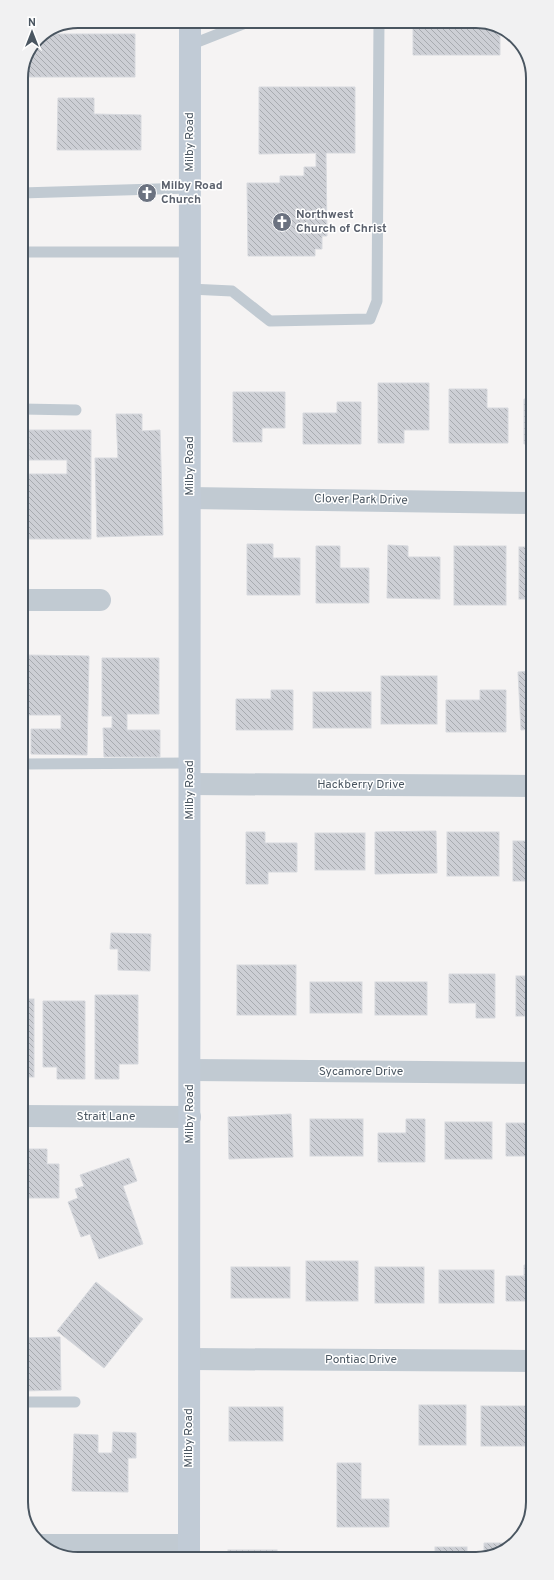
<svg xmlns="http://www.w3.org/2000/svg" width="554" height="1580" viewBox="0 0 554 1580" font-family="Overpass,sans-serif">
	<defs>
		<pattern id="building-back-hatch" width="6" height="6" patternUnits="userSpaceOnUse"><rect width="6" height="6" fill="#cdcfd5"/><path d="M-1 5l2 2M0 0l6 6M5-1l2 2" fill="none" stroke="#a8abb0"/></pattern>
	</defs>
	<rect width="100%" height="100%" fill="#f5f3f3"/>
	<g fill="url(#building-back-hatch)" stroke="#d7d9de">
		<path d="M 413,21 L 467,21 L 467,24 L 489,24 L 500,29 L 500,55 L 413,55 Z"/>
		<path d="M 47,34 L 135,34 L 135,77 L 22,77 L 22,72 L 38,37 Z"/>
		<path d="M 259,87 L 355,87 L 355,153 L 326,153 L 327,236 L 322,236 L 322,249 L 315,249 L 315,256 L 248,256 L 247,183 L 280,183 L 280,176 L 304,176 L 304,167 L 316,167 L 316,153 L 259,154 Z"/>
		<path d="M 58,98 L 94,98 L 94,114 L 141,115 L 141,150 L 57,150 Z"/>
		<path d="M 378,383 L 429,383 L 429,430 L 404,430 L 404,443 L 378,443 Z"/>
		<path d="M 449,389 L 487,389 L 487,408 L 508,408 L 508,443 L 449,443 Z"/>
		<path d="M 233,392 L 285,392 L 285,428 L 262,428 L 262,442 L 233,442 Z"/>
		<path d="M 524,399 L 531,399 L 532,444 L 524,444 Z"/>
		<path d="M 337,402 L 361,402 L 361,444 L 303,444 L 303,413 L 337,413 Z"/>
		<path d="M 116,414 L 142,414 L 142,431 L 160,430 L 163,535 L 97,537 L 95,458 L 118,458 Z"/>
		<path d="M 29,430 L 91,430 L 91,539 L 24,539 L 24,474 L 67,474 L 67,460 L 29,460 Z"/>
		<path d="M 247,544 L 273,544 L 273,558 L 300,558 L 300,595 L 247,595 Z"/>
		<path d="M 388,545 L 408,546 L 408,557 L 440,557 L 440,599 L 387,598 Z"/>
		<path d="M 316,546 L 340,546 L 340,568 L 369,568 L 369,603 L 316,603 Z"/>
		<rect x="454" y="546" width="52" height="59"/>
		<rect x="519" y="547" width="13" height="52"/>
		<path d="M 25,655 L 89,656 L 87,755 L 31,754 L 31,729 L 61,729 L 61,715 L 24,715 Z"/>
		<path d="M 102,658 L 159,658 L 159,714 L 127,714 L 127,730 L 160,730 L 160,757 L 104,757 L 103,728 L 112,728 L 112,716 L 102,716 Z"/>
		<path d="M 532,671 L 532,729 L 521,730 L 518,672 Z"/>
		<rect x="381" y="676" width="56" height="48"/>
		<path d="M 271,690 L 293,690 L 293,730 L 236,730 L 236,699 L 271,699 Z"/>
		<path d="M 480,690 L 506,690 L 506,732 L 446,732 L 446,700 L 480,700 Z"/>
		<rect x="313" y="692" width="58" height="36"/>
		<path d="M 436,831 L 437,873 L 375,874 L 375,832 Z"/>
		<path d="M 246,832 L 265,832 L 265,843 L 297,843 L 297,872 L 268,872 L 268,884 L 246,884 Z"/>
		<rect x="447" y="832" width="52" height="44"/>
		<rect x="315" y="833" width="50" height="37"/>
		<rect x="513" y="841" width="19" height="40"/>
		<path d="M 111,933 L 151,934 L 150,971 L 118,970 L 118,949 L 110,949 Z"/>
		<rect x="237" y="965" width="59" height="50"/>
		<path d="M 449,974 L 495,974 L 495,1018 L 476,1018 L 476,1003 L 449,1003 Z"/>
		<rect x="516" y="976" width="16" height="40"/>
		<rect x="310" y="982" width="52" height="31"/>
		<rect x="375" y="982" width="52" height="33"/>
		<path d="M 95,995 L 138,995 L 138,1064 L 119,1064 L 119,1079 L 95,1079 Z"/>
		<rect x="22" y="999" width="12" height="78"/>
		<path d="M 43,1001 L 85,1001 L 85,1079 L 57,1079 L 57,1067 L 43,1067 Z"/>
		<path d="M 291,1114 L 293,1157 L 229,1159 L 228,1117 Z"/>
		<rect x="310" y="1119" width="53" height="37"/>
		<path d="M 406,1119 L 425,1119 L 425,1162 L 378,1162 L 378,1133 L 406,1133 Z"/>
		<rect x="445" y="1122" width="47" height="37"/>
		<path d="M 506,1123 L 532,1123 L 533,1156 L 506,1156 Z"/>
		<path d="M 23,1149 L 47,1149 L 47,1164 L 59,1164 L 59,1198 L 23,1198 Z"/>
		<path d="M 129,1158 L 137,1181 L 123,1186 L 143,1244 L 99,1259 L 90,1234 L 81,1237 L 68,1202 L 78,1198 L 75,1189 L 84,1186 L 80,1175 Z"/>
		<rect x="306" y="1261" width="52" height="40"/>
		<path d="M 524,1265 L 533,1265 L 533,1301 L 506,1301 L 506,1276 L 524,1276 Z"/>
		<rect x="231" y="1267" width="59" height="31"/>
		<rect x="375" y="1267" width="49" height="36"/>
		<rect x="439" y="1270" width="55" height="33"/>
		<path d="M 96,1282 L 143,1319 L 104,1368 L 57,1331 Z"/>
		<path d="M 60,1337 L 61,1390 L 23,1391 L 23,1338 Z"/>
		<rect x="419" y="1405" width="47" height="40"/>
		<rect x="481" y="1406" width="52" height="40"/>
		<rect x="229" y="1407" width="54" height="34"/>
		<path d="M 113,1432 L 136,1433 L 136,1458 L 128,1458 L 128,1492 L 72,1491 L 74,1434 L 98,1435 L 98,1453 L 112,1453 Z"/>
		<path d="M 337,1463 L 361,1463 L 361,1499 L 389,1499 L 389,1527 L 337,1527 Z"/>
		<path d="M 484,1543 L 511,1543 L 511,1544 L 491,1557 L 484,1557 Z"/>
		<rect x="435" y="1547" width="32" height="10"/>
		<rect x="228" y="1550" width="49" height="8"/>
	</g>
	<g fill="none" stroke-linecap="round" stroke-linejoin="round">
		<g stroke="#c1cad2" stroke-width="11">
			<path d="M 190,45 L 251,21"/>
			<path d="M 21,193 L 190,188"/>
			<path d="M 21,252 L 190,252"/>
			<path d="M 190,289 L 232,291 L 270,321 L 370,319 L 377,301 L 379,21"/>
			<path d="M 22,409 L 76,410"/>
			<path d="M 22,764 L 190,763"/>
			<path d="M 23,1402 L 75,1402"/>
		</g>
		<g stroke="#c1cad2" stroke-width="22">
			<path d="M 190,498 L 532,503"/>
			<path d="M 22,600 L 100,600"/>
			<path d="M 190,784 L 532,786"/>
			<path d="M 190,1070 L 532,1073"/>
			<path d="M 22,1116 L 190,1117"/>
			<path d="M 190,1359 L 533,1361"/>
			<path d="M 41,1545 L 189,1545"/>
		</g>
		<path stroke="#c1cbd6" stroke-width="22" d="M 189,1558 L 190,21"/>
	</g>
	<defs>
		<g id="church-disc" transform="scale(1)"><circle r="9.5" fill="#6b7280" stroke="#fff"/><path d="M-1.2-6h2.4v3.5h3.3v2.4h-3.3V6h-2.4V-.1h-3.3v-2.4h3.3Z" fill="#fff"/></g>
	</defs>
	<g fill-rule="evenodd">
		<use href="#church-disc" x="147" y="193"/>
		<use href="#church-disc" x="282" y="222"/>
	</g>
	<g text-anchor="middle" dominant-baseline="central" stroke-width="3" stroke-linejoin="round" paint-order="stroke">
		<g font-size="12" fill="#4a5661" stroke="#fff">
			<text transform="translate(190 142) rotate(-90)">Milby Road</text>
			<text transform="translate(190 466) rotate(-90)">Milby Road</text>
			<text transform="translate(361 500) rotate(1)">Clover Park Drive</text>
			<text x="361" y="785">Hackberry Drive</text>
			<text transform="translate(190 790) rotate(-90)">Milby Road</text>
			<text x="361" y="1072">Sycamore Drive</text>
			<text transform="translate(190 1114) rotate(-90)">Milby Road</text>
			<text x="106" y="1117">Strait Lane</text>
			<text x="361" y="1360">Pontiac Drive</text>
			<text transform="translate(189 1438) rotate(-90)">Milby Road</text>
		</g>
		<g font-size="12" font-weight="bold" fill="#5b616d" stroke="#fff" text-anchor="start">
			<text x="161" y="186">Milby Road<tspan x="161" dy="14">Church</tspan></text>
			<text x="296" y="215">Northwest<tspan x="296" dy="14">Church of Christ</tspan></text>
		</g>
	</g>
	<path d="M0 0H554V1580H0ZM78 28H476A50 50 0 0 1 526 78V1502A50 50 0 0 1 476 1552H78A50 50 0 0 1 28 1502V78A50 50 0 0 1 78 28Z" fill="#f1f1f2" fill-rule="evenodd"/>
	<path fill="none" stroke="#4a5661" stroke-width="2" d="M78 28H476A50 50 0 0 1 526 78V1502A50 50 0 0 1 476 1552H78A50 50 0 0 1 28 1502V78A50 50 0 0 1 78 28Z"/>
	<g transform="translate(32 32)" stroke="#ffffff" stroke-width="3" paint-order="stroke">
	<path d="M0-3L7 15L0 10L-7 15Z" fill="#4a5661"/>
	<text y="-6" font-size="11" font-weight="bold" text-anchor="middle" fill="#4a5661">N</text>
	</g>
</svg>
